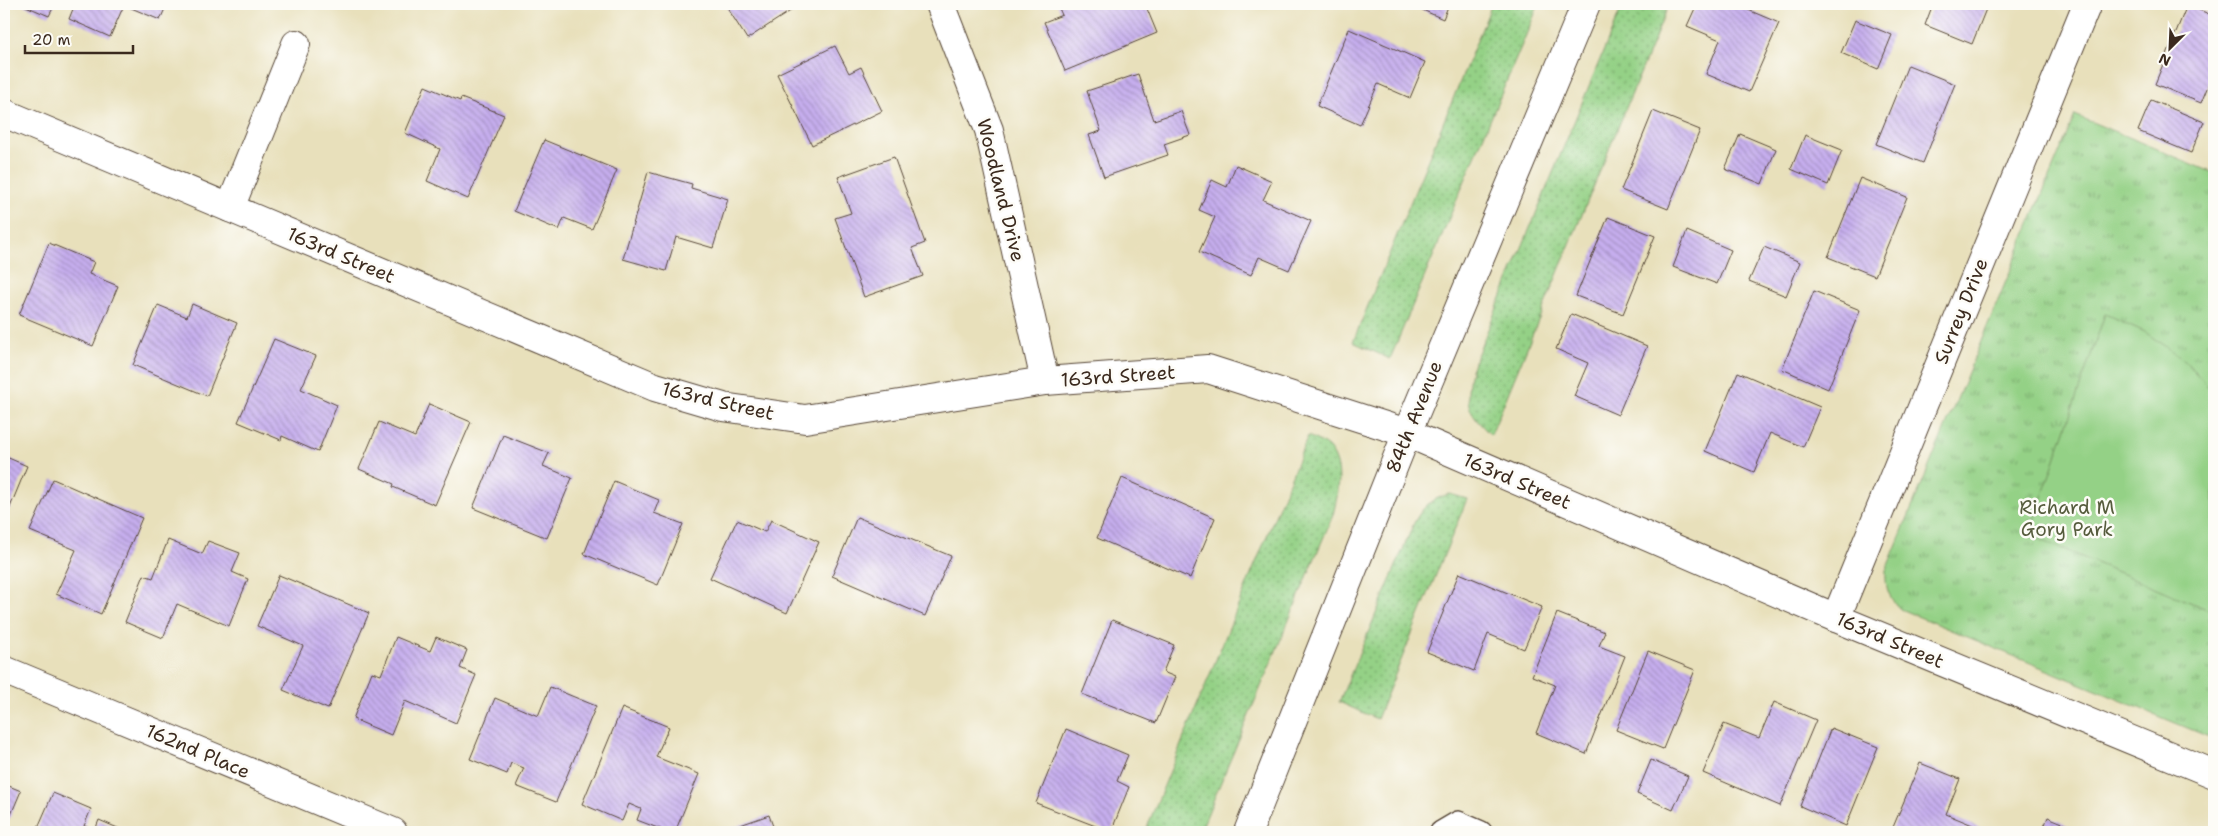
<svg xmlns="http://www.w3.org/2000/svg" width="2218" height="836" viewBox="0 0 2218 836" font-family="'Shantell Sans',sans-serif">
	<defs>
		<pattern id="grass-dots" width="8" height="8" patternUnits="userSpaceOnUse" patternTransform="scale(1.25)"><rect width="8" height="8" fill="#94d186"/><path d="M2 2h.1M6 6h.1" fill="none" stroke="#7aaa6d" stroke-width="1.8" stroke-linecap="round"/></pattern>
		<pattern id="park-tufts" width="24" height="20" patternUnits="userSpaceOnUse" patternTransform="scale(1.25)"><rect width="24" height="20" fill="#94d186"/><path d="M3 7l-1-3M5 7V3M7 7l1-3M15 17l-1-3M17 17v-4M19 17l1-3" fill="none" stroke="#7aaa6d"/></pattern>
		<pattern id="building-back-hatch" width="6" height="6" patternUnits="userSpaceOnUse" patternTransform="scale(1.25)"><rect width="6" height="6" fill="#c6aeee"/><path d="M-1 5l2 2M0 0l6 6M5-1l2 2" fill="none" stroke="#a28ec0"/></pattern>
	</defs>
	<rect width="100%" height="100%" fill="#fdfcf7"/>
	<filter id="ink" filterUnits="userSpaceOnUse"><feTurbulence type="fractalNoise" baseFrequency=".02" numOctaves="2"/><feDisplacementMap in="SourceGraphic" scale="10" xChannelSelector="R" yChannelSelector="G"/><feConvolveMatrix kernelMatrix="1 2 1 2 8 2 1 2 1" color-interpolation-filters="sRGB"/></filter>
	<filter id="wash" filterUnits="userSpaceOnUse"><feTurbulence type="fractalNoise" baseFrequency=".0096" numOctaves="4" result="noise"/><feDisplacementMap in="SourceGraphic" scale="20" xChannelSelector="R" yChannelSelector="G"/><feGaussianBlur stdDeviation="1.12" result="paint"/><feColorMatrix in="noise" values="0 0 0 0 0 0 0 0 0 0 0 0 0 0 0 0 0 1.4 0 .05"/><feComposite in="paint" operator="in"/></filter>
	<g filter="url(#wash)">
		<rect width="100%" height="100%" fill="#e8e0bb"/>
		<g fill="url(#grass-dots)" stroke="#687e52">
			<path d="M 1492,4 L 1539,4 L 1390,359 L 1353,342 Z"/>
			<path d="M 1623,4 L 1669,4 L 1491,435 C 1466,411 1465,404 1471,370 Z"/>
			<path d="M 1308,436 C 1314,439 1324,443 1329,448 C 1345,468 1338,493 1333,515 L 1200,832 L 1145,832 Z"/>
			<path d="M 1450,494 L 1467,499 L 1377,719 L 1339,702 L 1414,523 C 1423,506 1431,499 1450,494 Z"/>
		</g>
		<path fill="url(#park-tufts)" stroke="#687e52" d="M 2075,115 L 2214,173 L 2214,739 L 1900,609 C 1888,597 1885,587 1886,570 Z"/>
		<path fill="#94d186" stroke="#687e52" d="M 2105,314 L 2145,332 L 2184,360 L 2214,393 L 2214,598 L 2209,610 L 2029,535 Z"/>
		<g id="blocks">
			<g fill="url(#building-back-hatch)">
				<path d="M 21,4 L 55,4 L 49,16 Z"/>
				<path d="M 75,4 L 167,4 L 160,20 L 124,5 L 110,37 L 69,19 Z"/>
				<path d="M 725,4 L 793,4 L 795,8 L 747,39 Z"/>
				<path d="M 1057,4 L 1145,4 L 1157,33 L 1065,71 L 1044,22 L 1062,15 Z"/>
				<path d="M 1409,4 L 1449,4 L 1443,19 Z"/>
				<path d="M 1697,4 L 1734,4 L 1779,23 L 1749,92 L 1706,74 L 1720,40 L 1687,26 Z"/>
				<path d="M 1933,4 L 1988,4 L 1972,44 L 1925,25 Z"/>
				<path d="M 2187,5 L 2214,16 L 2214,71 L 2201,103 L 2155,84 Z"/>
				<path d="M 1855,20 L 1892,35 L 1878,69 L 1841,53 Z"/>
				<path d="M 1349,29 L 1425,62 L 1410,98 L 1378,84 L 1360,125 L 1317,106 Z"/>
				<path d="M 835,46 L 849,73 L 861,67 L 882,111 L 812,145 L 777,74 Z"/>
				<path d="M 1908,65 L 1955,84 L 1923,163 L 1876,144 Z"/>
				<path d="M 1138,74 L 1154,120 L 1181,111 L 1190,135 L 1164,144 L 1168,155 L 1104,177 L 1089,135 L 1101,131 L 1087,91 Z"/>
				<path d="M 425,86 L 460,101 L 461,98 L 504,115 L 468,199 L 427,181 L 440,149 L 405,133 Z"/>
				<path d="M 2151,100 L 2204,122 L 2191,153 L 2138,131 Z"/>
				<path d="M 1653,111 L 1700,130 L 1668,209 L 1621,190 Z"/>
				<path d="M 1740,134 L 1776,149 L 1762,184 L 1725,169 Z"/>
				<path d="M 1805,135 L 1842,150 L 1828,185 L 1791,169 Z"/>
				<path d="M 544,140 L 617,170 L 592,229 L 564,218 L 559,230 L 514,211 Z"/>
				<path d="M 894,157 L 925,243 L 912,248 L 923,276 L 864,297 L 835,218 L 851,213 L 838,177 Z"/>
				<path d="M 1236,165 L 1272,181 L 1263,200 L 1311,221 L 1289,270 L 1259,257 L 1251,275 L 1199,252 L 1215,217 L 1199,210 L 1212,180 L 1227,187 Z"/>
				<path d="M 648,172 L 692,184 L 691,188 L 728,199 L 713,248 L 676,237 L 666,271 L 623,259 Z"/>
				<path d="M 1860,178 L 1907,197 L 1875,276 L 1828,257 Z"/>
				<path d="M 1608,217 L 1655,236 L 1623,314 L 1576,296 Z"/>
				<path d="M 1687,231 L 1731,250 L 1717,284 L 1673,267 Z"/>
				<path d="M 49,243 L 94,262 L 89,274 L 118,286 L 93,346 L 19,315 Z"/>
				<path d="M 1764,247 L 1800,262 L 1786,296 L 1749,281 Z"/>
				<path d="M 1814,291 L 1860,310 L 1828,389 L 1782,369 Z"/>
				<path d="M 192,304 L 237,323 L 207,396 L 133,365 L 158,305 L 187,317 Z"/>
				<path d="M 1571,314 L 1647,346 L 1618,415 L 1574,396 L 1588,363 L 1556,349 Z"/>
				<path d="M 274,339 L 316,356 L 301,389 L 337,405 L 318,452 L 282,436 L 281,440 L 238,422 Z"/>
				<path d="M 1738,372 L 1820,407 L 1803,447 L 1770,433 L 1754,472 L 1705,451 Z"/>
				<path d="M 429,404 L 471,422 L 435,505 L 393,487 L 394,484 L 359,469 L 379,422 L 415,437 Z"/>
				<path d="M 503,435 L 549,453 L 543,466 L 572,478 L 547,538 L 473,508 Z"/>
				<path d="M 4,456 L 27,466 L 4,522 Z"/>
				<path d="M 1122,478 L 1215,518 L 1190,578 L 1097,538 Z"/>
				<path d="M 53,479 L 142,518 L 101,614 L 56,594 L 76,550 L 30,531 Z"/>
				<path d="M 614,481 L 659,500 L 654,513 L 683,524 L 658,585 L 584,554 Z"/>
				<path d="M 857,517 L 951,556 L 925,616 L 832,576 Z"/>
				<path d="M 737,520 L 765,532 L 771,520 L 819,542 L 787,613 L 710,578 Z"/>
				<path d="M 168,540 L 202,554 L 208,541 L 240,553 L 232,572 L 248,579 L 229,626 L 177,604 L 163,638 L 125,622 L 144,575 L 153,578 Z"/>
				<path d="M 1459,573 L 1542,607 L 1524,649 L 1488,634 L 1474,671 L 1427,652 Z"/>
				<path d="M 279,575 L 369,613 L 328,709 L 283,690 L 303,646 L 257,626 Z"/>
				<path d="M 1557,613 L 1605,632 L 1599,646 L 1625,656 L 1586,754 L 1536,733 L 1555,685 L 1532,676 Z"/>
				<path d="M 1112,620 L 1174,645 L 1163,672 L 1175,677 L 1156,723 L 1082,694 Z"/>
				<path d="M 396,637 L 430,651 L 436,637 L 467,650 L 460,668 L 476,675 L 456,723 L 405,701 L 391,735 L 353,719 L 372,672 L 381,675 Z"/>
				<path d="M 1648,651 L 1695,670 L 1663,749 L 1616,730 Z"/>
				<path d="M 550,687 L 596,706 L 556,802 L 516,786 L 524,768 L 511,763 L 507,774 L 470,759 L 495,698 L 538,716 Z"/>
				<path d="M 1774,702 L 1816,720 L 1780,806 L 1703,773 L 1724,724 L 1759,738 Z"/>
				<path d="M 622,708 L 669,727 L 656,757 L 699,774 L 675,832 L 668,832 L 637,820 L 641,809 L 629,804 L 622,821 L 582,804 Z"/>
				<path d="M 1831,728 L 1878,747 L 1846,826 L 1800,806 Z"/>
				<path d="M 1066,729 L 1128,755 L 1117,781 L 1129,787 L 1111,832 L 1036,803 Z"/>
				<path d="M 1651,760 L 1688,776 L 1673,810 L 1637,794 Z"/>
				<path d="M 1920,763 L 1960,779 L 1946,814 L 1982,829 L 1981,832 L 1891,832 Z"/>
				<path d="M 4,784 L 21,791 L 4,831 Z"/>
				<path d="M 53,793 L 91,809 L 84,826 L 95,830 L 99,820 L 127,832 L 36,832 Z"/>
				<path d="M 769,815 L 775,832 L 720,832 Z"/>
				<path d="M 2048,817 L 2084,832 L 2042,832 Z"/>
			</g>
		</g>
	</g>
	<g filter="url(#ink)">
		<use href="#blocks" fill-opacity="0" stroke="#554536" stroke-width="1"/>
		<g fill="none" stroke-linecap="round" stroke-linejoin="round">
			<g stroke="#554536" stroke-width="24">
				<path id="service" d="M 1441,832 L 1458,822 L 1481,832"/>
			</g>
			<g stroke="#554536" stroke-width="30">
				<g id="minor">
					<path d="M 940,4 L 989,130 L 1045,381"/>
					<path d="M 4,113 L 655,387 L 723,407 L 805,419 L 1045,381 L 1208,369 L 1407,433 L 1836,618 L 2214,774"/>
					<path d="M 230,208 L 296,44"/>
					<path d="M 1836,618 L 2087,4"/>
					<path d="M 4,670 L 393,832"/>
				</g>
			</g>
			<g stroke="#554536" stroke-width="30">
				<path id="tertiary" d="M 1248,832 L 1407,433 L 1586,4"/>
			</g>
			<use href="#service" stroke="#fff" stroke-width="21"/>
			<use href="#minor" stroke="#fff" stroke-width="28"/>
			<use href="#tertiary" stroke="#fff" stroke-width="28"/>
		</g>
	</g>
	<g text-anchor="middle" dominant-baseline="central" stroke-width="5" stroke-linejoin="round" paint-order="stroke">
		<g font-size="19" fill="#3b2a1e" stroke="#fdfcf7">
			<text transform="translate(1001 190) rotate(76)">Woodland Drive</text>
			<text transform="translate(341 255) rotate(23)">163rd Street</text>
			<text transform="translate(1961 311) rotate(-68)">Surrey Drive</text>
			<text transform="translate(1118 376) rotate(-4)">163rd Street</text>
			<text transform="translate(718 401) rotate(13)">163rd Street</text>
			<text transform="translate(1414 417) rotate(-68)">84th Avenue</text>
			<text transform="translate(1517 481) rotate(23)">163rd Street</text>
			<text transform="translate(1890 640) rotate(23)">163rd Street</text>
			<text transform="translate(198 751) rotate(23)">162nd Place</text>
		</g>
		<g font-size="19" fill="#565c3d" stroke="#fdfcf7">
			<text x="2067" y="507">Richard M<tspan x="2067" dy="22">Gory Park</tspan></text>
		</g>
	</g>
	<rect width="2218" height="836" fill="none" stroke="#fdfcf7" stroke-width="20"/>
	<g transform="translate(2170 48) rotate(204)" stroke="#fdfcf7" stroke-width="4" paint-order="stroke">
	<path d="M0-4L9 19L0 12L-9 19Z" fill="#3b2a1e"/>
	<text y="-8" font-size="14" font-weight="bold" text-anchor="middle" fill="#3b2a1e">N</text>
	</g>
	<path d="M25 45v8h108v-8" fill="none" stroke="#3b2a1e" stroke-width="2.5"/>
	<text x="32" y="45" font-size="15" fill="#3b2a1e" stroke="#fdfcf7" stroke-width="4" paint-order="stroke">20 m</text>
</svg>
